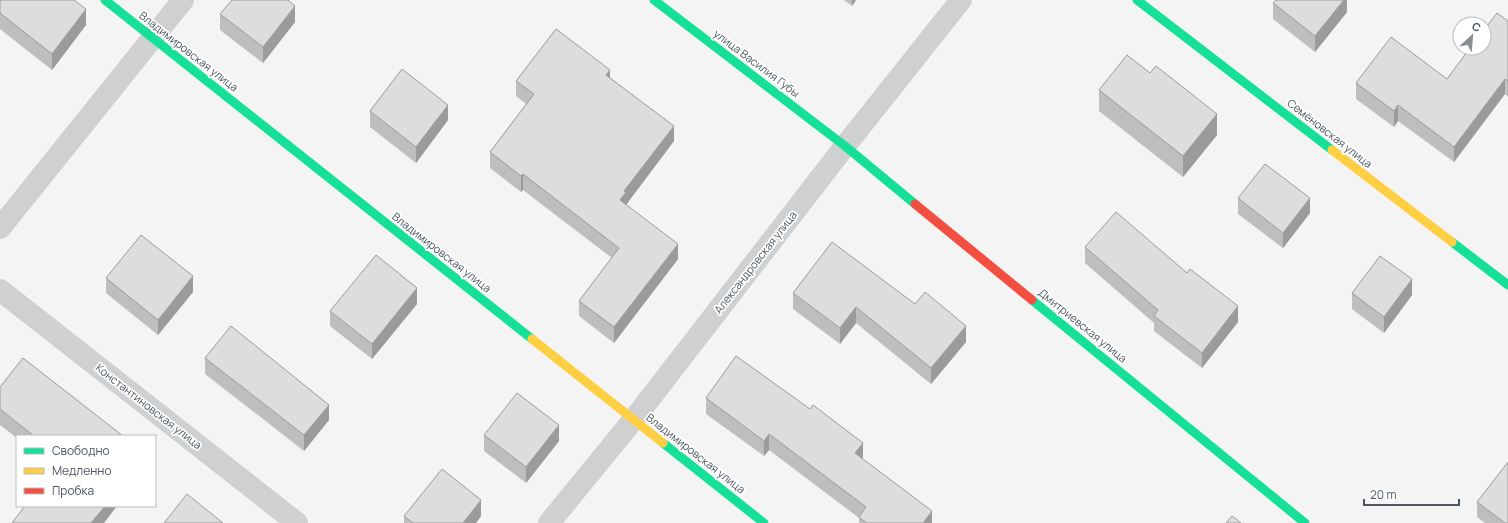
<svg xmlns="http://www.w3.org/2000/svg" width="1508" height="523" viewBox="0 0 1508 523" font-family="Manrope,sans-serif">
	<rect width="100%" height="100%" fill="#f4f4f4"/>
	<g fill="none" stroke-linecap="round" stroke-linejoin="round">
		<g stroke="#ced0d2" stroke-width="22">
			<path d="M 0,228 L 183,0"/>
			<path d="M 0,290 L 297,523"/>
			<path d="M 549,523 L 634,419 L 845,146 L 961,0"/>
		</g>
		<g stroke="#16e098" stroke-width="9">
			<path d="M 105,0 L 532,339"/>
			<path d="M 654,0 L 845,146 L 915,204"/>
			<path d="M 1137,0 L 1332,150"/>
			<path d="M 1452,242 L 1508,285"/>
			<path d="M 1032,300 L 1305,523"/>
			<path d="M 663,443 L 764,523"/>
		</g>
		<g stroke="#ffcf43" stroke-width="9">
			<path d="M 1332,150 L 1452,242"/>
			<path d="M 532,339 L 663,443"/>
		</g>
		<path stroke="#f24e42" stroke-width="9" d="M 915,204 L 1032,300"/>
	</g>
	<g fill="#bebebf">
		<path d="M 0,0 L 86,25 L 52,70 L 0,29 Z"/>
		<path d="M 844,0 L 856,0 L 852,6 Z"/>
		<path d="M 1347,0 L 1347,12 L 1315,52 L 1273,19 L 1273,3 Z"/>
		<path d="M 220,14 L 295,22 L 263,63 L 220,30 Z"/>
		<path d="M 1508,21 L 1508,97 L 1505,94 L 1454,162 L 1398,121 L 1394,127 L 1356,99 L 1356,83 L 1447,79 Z"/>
		<path d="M 1150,73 L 1217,135 L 1183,177 L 1099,111 L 1099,90 Z"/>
		<path d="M 610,77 L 674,141 L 626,204 L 678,259 L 614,343 L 579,316 L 579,301 L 612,258 L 523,190 L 521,192 L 490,168 L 490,152 L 526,104 L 516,96 L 516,81 Z"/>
		<path d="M 370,111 L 448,120 L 416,163 L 370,127 Z"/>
		<path d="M 1238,198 L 1310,213 L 1283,248 L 1238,214 Z"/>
		<path d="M 1085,247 L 1187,273 L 1238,322 L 1202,368 L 1154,331 L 1154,323 L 1085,263 Z"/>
		<path d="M 106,278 L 193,292 L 158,335 L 106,293 Z"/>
		<path d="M 793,293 L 915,304 L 966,342 L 931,384 L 856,323 L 840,344 L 793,309 Z"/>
		<path d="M 1352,293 L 1412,295 L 1384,333 L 1352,309 Z"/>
		<path d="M 417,304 L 372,359 L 330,326 L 330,311 Z"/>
		<path d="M 205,358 L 329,420 L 304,451 L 205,374 Z"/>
		<path d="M 0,387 L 123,436 L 17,436 L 17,438 L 0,425 Z"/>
		<path d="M 706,398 L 863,459 L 932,523 L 859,523 L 859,518 L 769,450 L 764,456 L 706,414 Z"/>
		<path d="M 484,435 L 559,441 L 526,483 L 484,451 Z"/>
		<path d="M 1477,502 L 1508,523 L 1485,523 L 1477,517 Z"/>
		<path d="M 404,516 L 481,516 L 476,523 L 404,523 Z"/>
	</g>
	<g fill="#9b9b9b">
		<path d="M 852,0 L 856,0 L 852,6 Z"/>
		<path d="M 1344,0 L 1347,0 L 1347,12 L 1315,52 L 1315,36 Z"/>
		<path d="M 295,6 L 295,22 L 263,63 L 263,47 Z"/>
		<path d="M 86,9 L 86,25 L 52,70 L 52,54 Z"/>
		<path d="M 610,70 L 610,85 L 606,75 Z"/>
		<path d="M 1505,79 L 1505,94 L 1454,162 L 1454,147 Z"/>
		<path d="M 448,105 L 448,120 L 416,163 L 416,147 Z"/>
		<path d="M 1398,105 L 1398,121 L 1394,127 L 1394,111 Z"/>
		<path d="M 1217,114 L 1217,135 L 1183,177 L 1183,156 Z"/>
		<path d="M 674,126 L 674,141 L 626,205 L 620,200 L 624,191 Z"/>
		<path d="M 523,174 L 523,190 L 521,192 L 521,176 Z"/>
		<path d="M 1310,198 L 1310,213 L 1283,248 L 1283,233 Z"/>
		<path d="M 678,244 L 678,259 L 614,343 L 614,327 Z"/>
		<path d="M 193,276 L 193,292 L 158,335 L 158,320 Z"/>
		<path d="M 1412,279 L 1412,295 L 1384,333 L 1384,317 Z"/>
		<path d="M 417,288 L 417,304 L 372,359 L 372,344 Z"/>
		<path d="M 1238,306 L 1238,322 L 1202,368 L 1202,353 Z"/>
		<path d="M 856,307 L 856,323 L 840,344 L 840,328 Z"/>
		<path d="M 966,326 L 966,342 L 931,384 L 931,368 Z"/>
		<path d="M 329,405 L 329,420 L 304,451 L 304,435 Z"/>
		<path d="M 559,425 L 559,441 L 526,483 L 526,467 Z"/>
		<path d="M 769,434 L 769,450 L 764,456 L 764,441 Z"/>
		<path d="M 863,443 L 863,459 L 855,469 L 855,453 Z"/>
		<path d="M 481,500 L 481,516 L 476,523 L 463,523 Z"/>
		<path d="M 105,506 L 117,506 L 104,523 L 91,523 Z"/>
		<path d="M 932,511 L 932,523 L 923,523 Z"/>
	</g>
	<g fill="#ddddde" stroke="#9b9b9b">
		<path d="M 0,0 L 74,0 L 86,9 L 52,54 L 0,13 Z"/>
		<path d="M 232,0 L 288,0 L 295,6 L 263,47 L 220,14 Z"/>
		<path d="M 1276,0 L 1344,0 L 1315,36 L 1273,3 Z"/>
		<path d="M 1497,13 L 1508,21 L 1508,81 L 1505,79 L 1454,147 L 1398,105 L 1394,111 L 1356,83 L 1391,37 L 1447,79 L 1470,48 L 1484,48 L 1484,30 Z"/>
		<path d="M 556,29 L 610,70 L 606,75 L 674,126 L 624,191 L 626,192 L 620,200 L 678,244 L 614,327 L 579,301 L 619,248 L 523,174 L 521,176 L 490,152 L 534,94 L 516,81 Z"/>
		<path d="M 1127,55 L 1150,73 L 1156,66 L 1217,114 L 1183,156 L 1099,90 Z"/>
		<path d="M 402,69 L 448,105 L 416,147 L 370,111 Z"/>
		<path d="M 1265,164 L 1310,198 L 1283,233 L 1238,198 Z"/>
		<path d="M 1116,212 L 1187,273 L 1190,269 L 1238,306 L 1202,353 L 1154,316 L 1158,310 L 1085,247 Z"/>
		<path d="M 141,235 L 193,276 L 158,320 L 106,278 Z"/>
		<path d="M 832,242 L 915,304 L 925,292 L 966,326 L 931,368 L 856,307 L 840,328 L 793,293 Z"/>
		<path d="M 376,255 L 417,288 L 372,344 L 330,311 Z"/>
		<path d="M 1380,256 L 1412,279 L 1384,317 L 1352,293 Z"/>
		<path d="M 231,326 L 329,405 L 304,435 L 205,358 Z"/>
		<path d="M 736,356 L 810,409 L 813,405 L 863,443 L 855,453 L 932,511 L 923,523 L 867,523 L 859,517 L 866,507 L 769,434 L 764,441 L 706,398 Z"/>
		<path d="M 23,358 L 123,436 L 34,436 L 0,409 L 0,387 Z"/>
		<path d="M 517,393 L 559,425 L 526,467 L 484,435 Z"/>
		<path d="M 1508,462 L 1508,523 L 1505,523 L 1477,502 Z"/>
		<path d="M 442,469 L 481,500 L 463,523 L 413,523 L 404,516 Z"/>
		<path d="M 187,494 L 223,523 L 164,523 Z"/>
		<path d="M 25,506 L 105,506 L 91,523 L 12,523 Z"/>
		<path d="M 1232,516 L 1241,523 L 1226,523 Z"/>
	</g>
	<g text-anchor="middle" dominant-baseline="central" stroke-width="3.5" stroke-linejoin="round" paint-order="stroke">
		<g font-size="11" fill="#4a5661" stroke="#fff">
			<text transform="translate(189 51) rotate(38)">Владимировская улица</text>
			<text transform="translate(757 63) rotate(37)">улица Василия Губы</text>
			<text transform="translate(1330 133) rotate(38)">Семёновская улица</text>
			<text transform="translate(442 252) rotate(38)">Владимировская улица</text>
			<text transform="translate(755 262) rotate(-52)">Александровская улица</text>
			<text transform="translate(1083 325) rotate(39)">Дмитриевская улица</text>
			<text transform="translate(149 406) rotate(38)">Константиновская улица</text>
			<text transform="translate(696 453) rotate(38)">Владимировская улица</text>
		</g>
	</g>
	<rect x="16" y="435" width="140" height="72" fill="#ffffff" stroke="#b7bbc0"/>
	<rect x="24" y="448" width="20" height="6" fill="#16e098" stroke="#b7bbc0"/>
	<text x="52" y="455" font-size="12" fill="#4a5661">Свободно</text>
	<rect x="24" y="468" width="20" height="6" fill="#ffcf43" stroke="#b7bbc0"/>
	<text x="52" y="475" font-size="12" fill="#4a5661">Медленно</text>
	<rect x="24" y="488" width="20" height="6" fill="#f24e42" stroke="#b7bbc0"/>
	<text x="52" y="495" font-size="12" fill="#4a5661">Пробка</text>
	<g transform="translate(1472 36) rotate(26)"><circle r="19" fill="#ffffff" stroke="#b7bbc0"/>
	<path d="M0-3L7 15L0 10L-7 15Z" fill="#868d94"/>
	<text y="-6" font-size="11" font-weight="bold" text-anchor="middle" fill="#4a5661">С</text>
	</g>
	<path d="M1364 499v6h95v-6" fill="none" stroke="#4a5661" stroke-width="2"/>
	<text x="1370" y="499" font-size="12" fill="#4a5661" stroke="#ffffff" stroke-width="3" paint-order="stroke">20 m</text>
</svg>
